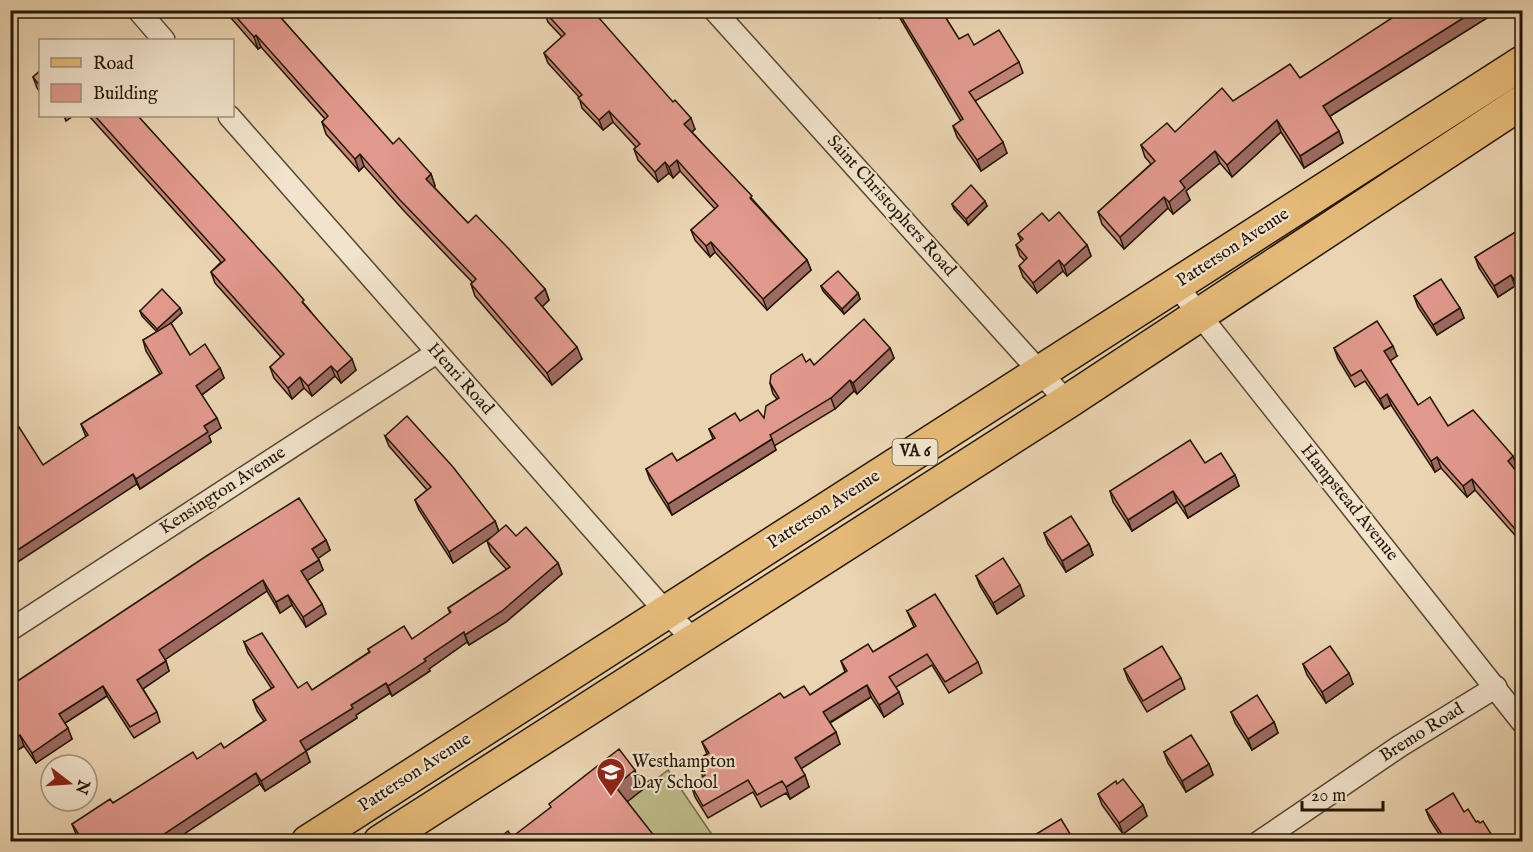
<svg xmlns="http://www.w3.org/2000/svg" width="1533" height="852" viewBox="0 0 1533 852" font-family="'IM FELL English',serif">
	<rect width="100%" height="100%" fill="#ead4b1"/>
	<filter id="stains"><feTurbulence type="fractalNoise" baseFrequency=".00333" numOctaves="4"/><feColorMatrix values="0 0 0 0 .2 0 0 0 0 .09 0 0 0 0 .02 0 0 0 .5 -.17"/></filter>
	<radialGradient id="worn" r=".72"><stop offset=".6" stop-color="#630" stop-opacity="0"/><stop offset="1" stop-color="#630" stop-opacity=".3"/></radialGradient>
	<path fill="#bcbb88" stroke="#706948" stroke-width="1.5" d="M 668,770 L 713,836 L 706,841 L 651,841 L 623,805 Z"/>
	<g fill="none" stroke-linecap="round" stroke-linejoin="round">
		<g stroke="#554632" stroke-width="24">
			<g id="minor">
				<path d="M 138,10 L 164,40"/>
				<path d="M 714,10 L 1067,402"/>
				<path d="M 229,116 L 666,612 L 694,640"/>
				<path d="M 1176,285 L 1522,722"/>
				<path d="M 10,630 L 436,353"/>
				<path d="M 1259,842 L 1400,746 L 1496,687"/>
			</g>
		</g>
		<g stroke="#231707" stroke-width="36">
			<g id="primary">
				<path d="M 308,842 L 1522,63"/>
				<path d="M 380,842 L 1067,402 L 1522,102"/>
			</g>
		</g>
		<use href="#minor" stroke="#f1e3cc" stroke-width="21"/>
		<use href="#primary" stroke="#e5ba78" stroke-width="33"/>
	</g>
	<g fill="#c28479" stroke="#231707" stroke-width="1.5">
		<path d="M 224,10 L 274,10 L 393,144 L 431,174 L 435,186 L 434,187 L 468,223 L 545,289 L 549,300 L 542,306 L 582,359 L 552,385 L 475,296 L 471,284 L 472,282 L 405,212 L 364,166 L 359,171 L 326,134 L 322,122 L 325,119 L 261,47 L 258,49 Z"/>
		<path d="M 873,10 L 888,10 L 880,18 Z"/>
		<path d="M 895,10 L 944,10 L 942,12 L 959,39 L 1019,62 L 1023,73 L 975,101 L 1007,153 L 981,171 L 957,137 L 953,126 L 961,121 Z"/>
		<path d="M 1414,10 L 1484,10 L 1487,18 L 1330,116 L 1343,143 L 1304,168 L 1281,132 L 1232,177 L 1220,163 L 1186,191 L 1190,200 L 1173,214 L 1168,208 L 1124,249 L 1102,224 L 1098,212 L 1151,164 L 1145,157 L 1141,145 L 1175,132 L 1233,101 L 1300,78 Z"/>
		<path d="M 544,11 L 695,129 L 692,132 L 807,260 L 811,270 L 767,310 L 715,252 L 710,257 L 695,240 L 691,230 L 715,209 L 680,171 L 673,178 L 669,173 L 658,182 L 638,160 L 634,149 L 636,147 L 613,122 L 603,130 L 582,108 L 579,97 L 548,63 L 544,53 L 562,37 L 548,22 Z"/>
		<path d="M 40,71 L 40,92 L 37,88 L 33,77 Z"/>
		<path d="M 89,116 L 138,116 L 307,307 L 356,370 L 341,383 L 335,376 L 312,396 L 304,388 L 292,399 L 274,378 L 270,367 L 281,357 L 215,283 L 211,272 L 221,262 Z"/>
		<path d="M 952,204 L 987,206 L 968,225 L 954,209 Z"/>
		<path d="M 1049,221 L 1087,245 L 1091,256 L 1067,276 L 1063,271 L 1037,293 L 1023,277 L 1019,266 L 1025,261 L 1020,256 L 1016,245 L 1021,241 L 1018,234 Z"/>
		<path d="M 1522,228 L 1520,293 L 1515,286 L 1498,297 L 1479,268 L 1475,257 Z"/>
		<path d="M 821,286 L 858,293 L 860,299 L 844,314 L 823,291 Z"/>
		<path d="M 1414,296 L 1460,308 L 1464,318 L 1437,335 L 1418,307 Z"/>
		<path d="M 180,308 L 182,313 L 170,324 L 190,355 L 220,368 L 224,378 L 202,395 L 221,428 L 209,436 L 211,442 L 140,489 L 137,484 L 43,465 L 86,437 L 81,424 L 160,374 L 146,351 L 143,340 L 157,332 L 142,316 L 140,311 Z"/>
		<path d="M 890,348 L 894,358 L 857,394 L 854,391 L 835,409 L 774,446 L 776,450 L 672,515 L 650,480 L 646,469 L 677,461 L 713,439 L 709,429 L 740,421 L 764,418 L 777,399 L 773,394 L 770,383 L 806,362 L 814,365 Z"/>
		<path d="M 1334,348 L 1397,356 L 1390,361 L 1418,405 L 1448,426 L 1513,456 L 1517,467 L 1515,469 L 1522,550 L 1521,542 L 1475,490 L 1467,497 L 1441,468 L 1435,472 L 1391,405 L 1384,409 L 1365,381 L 1355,387 L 1338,359 Z"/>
		<path d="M 385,436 L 495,521 L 499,532 L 516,536 L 558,563 L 562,574 L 506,622 L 469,645 L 467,642 L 429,669 L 430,671 L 392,696 L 390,693 L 356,715 L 357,718 L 306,751 L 310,762 L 265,791 L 260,784 L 76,834 L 72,824 L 197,759 L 224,748 L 264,721 L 257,711 L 253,700 L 272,689 L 248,653 L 244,642 L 298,688 L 312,690 L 369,652 L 368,649 L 412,639 L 450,613 L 448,608 L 507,570 L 491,552 L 487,541 L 498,532 L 453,563 L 419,510 L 415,500 L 427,490 L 389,446 Z"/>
		<path d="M 1205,463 L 1235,475 L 1239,486 L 1188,518 L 1177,502 L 1132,531 L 1113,502 L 1110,491 Z"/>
		<path d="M 1044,533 L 1089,544 L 1093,555 L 1066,572 L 1048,544 Z"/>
		<path d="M 326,540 L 330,550 L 318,558 L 323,570 L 307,580 L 322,604 L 326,614 L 306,627 L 292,605 L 280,613 L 267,591 L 165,659 L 169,671 L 143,689 L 157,712 L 160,722 L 134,738 L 107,696 L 65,723 L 72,739 L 36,763 L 24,746 L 10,755 L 10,686 Z"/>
		<path d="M 976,576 L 1024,596 L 997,614 L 980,586 Z"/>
		<path d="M 907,611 L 978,662 L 982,673 L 949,693 L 932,665 L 896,687 L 903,704 L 884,717 L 871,697 L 830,723 L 840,744 L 801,768 L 809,787 L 790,799 L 786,793 L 761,807 L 753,792 L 708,818 L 695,797 L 691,785 L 703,777 L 696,761 L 707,754 L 702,742 L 810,695 L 845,672 L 841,661 L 873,652 L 914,627 Z"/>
		<path d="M 1303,664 L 1353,684 L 1326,703 L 1307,675 Z"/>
		<path d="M 1124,669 L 1181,678 L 1185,689 L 1147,712 L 1128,680 Z"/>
		<path d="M 1231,712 L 1274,722 L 1278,733 L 1252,750 L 1235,723 Z"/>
		<path d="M 1164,752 L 1209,764 L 1213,775 L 1186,792 L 1168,763 Z"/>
		<path d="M 1117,784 L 1143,805 L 1147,816 L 1123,834 L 1102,805 L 1098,794 Z"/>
		<path d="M 1426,810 L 1464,812 L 1476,822 L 1496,842 L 1444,842 L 1430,820 Z"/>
	</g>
	<g fill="#9e6b63" stroke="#231707" stroke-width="1.5">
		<path d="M 877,10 L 888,10 L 880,18 Z"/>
		<path d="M 1476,10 L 1484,10 L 1487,18 L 1327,118 L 1323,106 Z"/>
		<path d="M 256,35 L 261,47 L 258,49 L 254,37 Z"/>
		<path d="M 609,111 L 613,122 L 603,130 L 599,120 Z"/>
		<path d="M 64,116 L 73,116 L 66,121 Z"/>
		<path d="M 691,118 L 695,129 L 688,135 L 684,124 Z"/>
		<path d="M 1277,120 L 1281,132 L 1232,177 L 1227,165 Z"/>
		<path d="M 1339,131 L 1343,143 L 1304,168 L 1300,156 Z"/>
		<path d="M 1003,142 L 1007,153 L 981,171 L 977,160 Z"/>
		<path d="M 1215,151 L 1220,163 L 1186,191 L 1190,200 L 1173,214 L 1169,202 L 1180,181 Z"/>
		<path d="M 360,154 L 364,166 L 359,171 L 355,159 Z"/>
		<path d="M 677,160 L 680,171 L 673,178 L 669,167 Z"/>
		<path d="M 665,162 L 669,173 L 658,182 L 655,172 Z"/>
		<path d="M 431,174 L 435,186 L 430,190 L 426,179 Z"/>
		<path d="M 1164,197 L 1168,208 L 1124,249 L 1120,237 Z"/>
		<path d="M 985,201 L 987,206 L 968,225 L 966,219 Z"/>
		<path d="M 711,242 L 715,252 L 710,257 L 706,246 Z"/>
		<path d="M 1087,245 L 1091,256 L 1067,276 L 1064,266 Z"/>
		<path d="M 807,260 L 811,270 L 767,310 L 763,299 Z"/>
		<path d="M 1059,260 L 1063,271 L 1037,293 L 1033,283 Z"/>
		<path d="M 1511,275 L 1515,286 L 1498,297 L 1494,286 Z"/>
		<path d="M 1522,278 L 1522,291 L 1520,293 L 1516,282 Z"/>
		<path d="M 545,289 L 549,300 L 539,310 L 535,298 Z"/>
		<path d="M 858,293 L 860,299 L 844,314 L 842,309 Z"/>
		<path d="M 180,308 L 182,313 L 159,334 L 157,329 Z"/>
		<path d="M 1460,308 L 1464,318 L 1437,335 L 1433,325 Z"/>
		<path d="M 1393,346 L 1397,356 L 1388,362 L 1384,351 Z"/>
		<path d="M 577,347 L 582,359 L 552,385 L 547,373 Z"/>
		<path d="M 890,348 L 894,358 L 857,394 L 853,383 Z"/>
		<path d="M 352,359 L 356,370 L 341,383 L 337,372 Z"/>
		<path d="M 331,366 L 335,376 L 312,396 L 308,386 Z"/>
		<path d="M 220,368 L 224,378 L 200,396 L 196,386 Z"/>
		<path d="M 300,377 L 304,388 L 292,399 L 288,388 Z"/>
		<path d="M 850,380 L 854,391 L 835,409 L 831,398 Z"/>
		<path d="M 1387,394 L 1391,405 L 1384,409 L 1380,399 Z"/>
		<path d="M 217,418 L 221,428 L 209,436 L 211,442 L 140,489 L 136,479 L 204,426 Z"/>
		<path d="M 772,439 L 776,450 L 672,515 L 668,504 Z"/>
		<path d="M 1513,456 L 1517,467 L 1512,471 L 1508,461 Z"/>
		<path d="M 1437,457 L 1441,468 L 1435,472 L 1431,461 Z"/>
		<path d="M 133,474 L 137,484 L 10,567 L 10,555 Z"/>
		<path d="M 1235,475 L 1239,486 L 1188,518 L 1184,507 Z"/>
		<path d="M 1472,479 L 1475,490 L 1467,497 L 1463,486 Z"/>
		<path d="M 1173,491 L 1177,502 L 1132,531 L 1128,520 Z"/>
		<path d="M 495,521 L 499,532 L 453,563 L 449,552 Z"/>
		<path d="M 326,540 L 330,550 L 316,560 L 312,549 Z"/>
		<path d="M 1089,544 L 1093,555 L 1066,572 L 1062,561 Z"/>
		<path d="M 319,560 L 323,570 L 305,582 L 301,571 Z"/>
		<path d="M 558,563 L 562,574 L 506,622 L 469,645 L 465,635 Z"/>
		<path d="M 263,580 L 267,591 L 163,661 L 159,650 Z"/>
		<path d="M 1020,585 L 1024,596 L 997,614 L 993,603 Z"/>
		<path d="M 288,595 L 292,605 L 280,613 L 276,602 Z"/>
		<path d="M 322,604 L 326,614 L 306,627 L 303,617 Z"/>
		<path d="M 464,632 L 467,642 L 429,669 L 430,671 L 392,696 L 388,686 L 424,659 Z"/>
		<path d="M 166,661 L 169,671 L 141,690 L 137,680 Z"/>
		<path d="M 1349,673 L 1353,684 L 1326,703 L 1322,692 Z"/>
		<path d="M 386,683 L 390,693 L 356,715 L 357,718 L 304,752 L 300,741 L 351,705 Z"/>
		<path d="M 867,685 L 871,697 L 827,724 L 823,712 Z"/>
		<path d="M 103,686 L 107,696 L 62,725 L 59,714 Z"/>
		<path d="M 899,692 L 903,704 L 884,717 L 879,705 Z"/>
		<path d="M 1274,722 L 1278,733 L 1252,750 L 1248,739 Z"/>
		<path d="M 68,728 L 72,739 L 36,763 L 32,753 Z"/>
		<path d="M 836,732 L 840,744 L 799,770 L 795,758 Z"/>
		<path d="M 20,735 L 24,746 L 10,755 L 10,742 Z"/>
		<path d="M 306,751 L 310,762 L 265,791 L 261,781 Z"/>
		<path d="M 1209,764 L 1213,775 L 1186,792 L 1182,781 Z"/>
		<path d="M 635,770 L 642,790 L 623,805 L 615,786 Z"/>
		<path d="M 256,773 L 260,784 L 172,842 L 152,842 Z"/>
		<path d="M 805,775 L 809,787 L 790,799 L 786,787 Z"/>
		<path d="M 1143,805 L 1147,816 L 1123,834 L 1119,823 Z"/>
		<path d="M 575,837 L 576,842 L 569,842 Z"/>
	</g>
	<g fill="#e1998d" stroke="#231707" stroke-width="1.5">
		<path d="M 230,10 L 274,10 L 393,144 L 399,138 L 431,174 L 426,179 L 468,223 L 476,215 L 509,249 L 545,289 L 535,298 L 577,347 L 547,373 L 471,284 L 476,279 L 400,200 L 360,154 L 355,159 L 322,122 L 328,116 L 256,35 L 254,37 Z"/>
		<path d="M 545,10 L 592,10 L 673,102 L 675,100 L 691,118 L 684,124 L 752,196 L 750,198 L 807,260 L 763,299 L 711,242 L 706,246 L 691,230 L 718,206 L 677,160 L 669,167 L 665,162 L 655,172 L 634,149 L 640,144 L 609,111 L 599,120 L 578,98 L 582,95 L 544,53 L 565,34 L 544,11 Z"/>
		<path d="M 897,10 L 941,10 L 959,39 L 968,34 L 974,45 L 999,30 L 1019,62 L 969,92 L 1003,142 L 977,160 L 953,126 L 963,119 Z"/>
		<path d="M 1404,10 L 1412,10 L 1413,12 L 1414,10 L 1476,10 L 1323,106 L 1339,131 L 1300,156 L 1277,120 L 1227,165 L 1215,151 L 1180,181 L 1185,188 L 1169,202 L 1164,197 L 1120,237 L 1098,212 L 1155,161 L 1141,145 L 1167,123 L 1175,132 L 1222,88 L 1233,101 L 1290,64 L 1300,78 Z"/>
		<path d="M 40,71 L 40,86 L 33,77 Z"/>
		<path d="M 95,116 L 138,116 L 276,268 L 304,300 L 302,302 L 352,359 L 337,372 L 331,366 L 308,386 L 300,377 L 288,388 L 270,367 L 284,354 L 211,272 L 225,260 Z"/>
		<path d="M 971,185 L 985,201 L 966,219 L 952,204 Z"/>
		<path d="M 1059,212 L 1087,245 L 1064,266 L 1059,260 L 1033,283 L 1019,266 L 1027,258 L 1016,245 L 1023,239 L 1018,234 L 1042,213 L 1049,221 Z"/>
		<path d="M 1522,228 L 1522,278 L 1516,282 L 1511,275 L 1494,286 L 1475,257 Z"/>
		<path d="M 838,271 L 858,293 L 842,309 L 821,286 Z"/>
		<path d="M 1441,279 L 1460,308 L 1433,325 L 1414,296 Z"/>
		<path d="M 162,289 L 180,308 L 157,329 L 140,311 Z"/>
		<path d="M 864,319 L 890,348 L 853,383 L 850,380 L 831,398 L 770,435 L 772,439 L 668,504 L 646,469 L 672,453 L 677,461 L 715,438 L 709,429 L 735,413 L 740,421 L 758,410 L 764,418 L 766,406 L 779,398 L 770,383 L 771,375 L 802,354 L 806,362 L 810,359 L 814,365 Z"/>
		<path d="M 1377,321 L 1393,346 L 1384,351 L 1418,405 L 1430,397 L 1448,426 L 1473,410 L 1513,456 L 1508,461 L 1522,478 L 1522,544 L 1521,545 L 1521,536 L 1472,479 L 1463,486 L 1437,457 L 1431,461 L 1387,394 L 1380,399 L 1361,370 L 1351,376 L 1334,348 Z"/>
		<path d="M 171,323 L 190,355 L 205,344 L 220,368 L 196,386 L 217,418 L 204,426 L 208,432 L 136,479 L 133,474 L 10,555 L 10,432 L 19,427 L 43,465 L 88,435 L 81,424 L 162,373 L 143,340 Z"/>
		<path d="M 407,416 L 453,467 L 495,521 L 449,552 L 415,500 L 431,487 L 385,436 Z"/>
		<path d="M 1190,440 L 1205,463 L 1221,453 L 1235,475 L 1184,507 L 1173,491 L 1128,520 L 1110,491 Z"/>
		<path d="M 299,498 L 326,540 L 312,549 L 319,560 L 301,571 L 322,604 L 303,617 L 288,595 L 276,602 L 263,580 L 159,650 L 166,661 L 137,680 L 157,712 L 130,727 L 103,686 L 59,714 L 68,728 L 32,753 L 20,735 L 10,742 L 10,686 L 208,555 Z"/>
		<path d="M 1071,516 L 1089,544 L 1062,561 L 1044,533 Z"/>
		<path d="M 506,525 L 516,536 L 526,527 L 558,563 L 502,611 L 465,635 L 464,632 L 424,659 L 426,661 L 388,686 L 386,683 L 351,705 L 353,708 L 300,741 L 306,751 L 261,781 L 256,773 L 152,842 L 65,842 L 78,833 L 72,824 L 110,799 L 113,803 L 193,752 L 197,759 L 221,743 L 224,748 L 266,720 L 253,700 L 274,687 L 244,642 L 262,633 L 298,688 L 307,682 L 312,690 L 370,652 L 368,649 L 404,626 L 412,639 L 451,612 L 448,608 L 510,567 L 487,541 Z"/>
		<path d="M 1003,558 L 1020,585 L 993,603 L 976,576 Z"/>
		<path d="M 935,594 L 978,662 L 945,682 L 927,654 L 889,677 L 899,692 L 879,705 L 867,685 L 823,712 L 836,732 L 795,758 L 805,775 L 786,787 L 782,781 L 757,795 L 748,780 L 703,806 L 691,785 L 705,775 L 696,761 L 709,753 L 702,742 L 780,693 L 784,698 L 804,686 L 810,695 L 847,671 L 841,661 L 868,644 L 873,652 L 916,626 L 907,611 Z"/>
		<path d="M 1162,646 L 1181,678 L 1143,701 L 1124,669 Z"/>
		<path d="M 1330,646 L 1349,673 L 1322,692 L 1303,664 Z"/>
		<path d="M 1257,695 L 1274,722 L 1248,739 L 1231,712 Z"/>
		<path d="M 1191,735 L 1209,764 L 1182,781 L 1164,752 Z"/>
		<path d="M 619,749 L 635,770 L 615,786 L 659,842 L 578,842 L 575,837 L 569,842 L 494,842 L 508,831 L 512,837 L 551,807 L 549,804 Z"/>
		<path d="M 1123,779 L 1143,805 L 1119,823 L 1098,794 L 1116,781 L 1117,784 Z"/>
		<path d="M 1453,793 L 1464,812 L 1468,809 L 1476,822 L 1478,821 L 1480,823 L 1483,821 L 1496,842 L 1447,842 L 1426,810 Z"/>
		<path d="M 1061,819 L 1075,842 L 1037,842 L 1033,836 Z"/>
	</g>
	<defs>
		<g id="school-pin" transform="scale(1.5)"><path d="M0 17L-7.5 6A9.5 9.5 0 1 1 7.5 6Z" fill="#8f2418" stroke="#f1e3cc"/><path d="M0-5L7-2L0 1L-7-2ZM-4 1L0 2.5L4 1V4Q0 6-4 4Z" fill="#fff"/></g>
	</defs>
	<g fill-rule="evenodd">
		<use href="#school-pin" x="611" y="772"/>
	</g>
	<g text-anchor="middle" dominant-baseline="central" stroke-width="4.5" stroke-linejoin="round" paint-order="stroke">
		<rect fill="#f1e3cc" stroke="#615442" stroke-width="1.5" x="892.5" y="439" width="45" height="26" rx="4.5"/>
		<g font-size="16" font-weight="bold" fill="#231707">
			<text x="915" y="452">VA 6</text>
		</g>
		<g font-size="18" fill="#231707" stroke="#f1e3cc">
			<text transform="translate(891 206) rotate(48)">Saint Christophers Road</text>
			<text transform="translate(1233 248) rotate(-33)">Patterson Avenue</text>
			<text transform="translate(460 379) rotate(48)">Henri Road</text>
			<text transform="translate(223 491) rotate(-33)">Kensington Avenue</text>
			<text transform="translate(1349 503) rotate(51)">Hampstead Avenue</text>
			<text transform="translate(824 510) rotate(-33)">Patterson Avenue</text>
			<text transform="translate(1422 733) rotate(-32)">Bremo Road</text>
			<text transform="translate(415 773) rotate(-33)">Patterson Avenue</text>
		</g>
		<g font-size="18" fill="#231707" stroke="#f1e3cc" text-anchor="start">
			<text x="632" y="762">Westhampton<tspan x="632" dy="21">Day School</tspan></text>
		</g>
	</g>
	<rect width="1533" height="852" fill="none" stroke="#ead4b1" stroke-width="36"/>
	<rect x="12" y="12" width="1509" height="828" fill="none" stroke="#231707" stroke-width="3"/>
	<rect x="18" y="18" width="1497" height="816" fill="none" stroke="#231707" stroke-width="1.5"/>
	<rect x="39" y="39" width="195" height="78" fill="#f1e3cc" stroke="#9f917d" stroke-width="1.5"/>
	<rect x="51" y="58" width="30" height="9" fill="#e5ba78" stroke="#9f917d" stroke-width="1.5"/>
	<text x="93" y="69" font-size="18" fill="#231707">Road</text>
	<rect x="51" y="84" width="30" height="18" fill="#e1998d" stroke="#9f917d" stroke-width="1.5"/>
	<text x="93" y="99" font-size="18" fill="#231707">Building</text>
	<g transform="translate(69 783) rotate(107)"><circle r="28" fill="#f1e3cc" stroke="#9f917d" stroke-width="1.5"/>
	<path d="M0-4.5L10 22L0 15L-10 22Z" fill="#8f2418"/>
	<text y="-9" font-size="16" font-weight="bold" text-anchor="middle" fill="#231707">N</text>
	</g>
	<path d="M1302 801v9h81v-9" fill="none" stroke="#231707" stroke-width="3"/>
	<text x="1311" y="801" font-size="18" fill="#231707" stroke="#f1e3cc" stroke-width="4.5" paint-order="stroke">20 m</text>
	<rect width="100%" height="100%" filter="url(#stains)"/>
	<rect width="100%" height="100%" fill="url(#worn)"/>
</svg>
